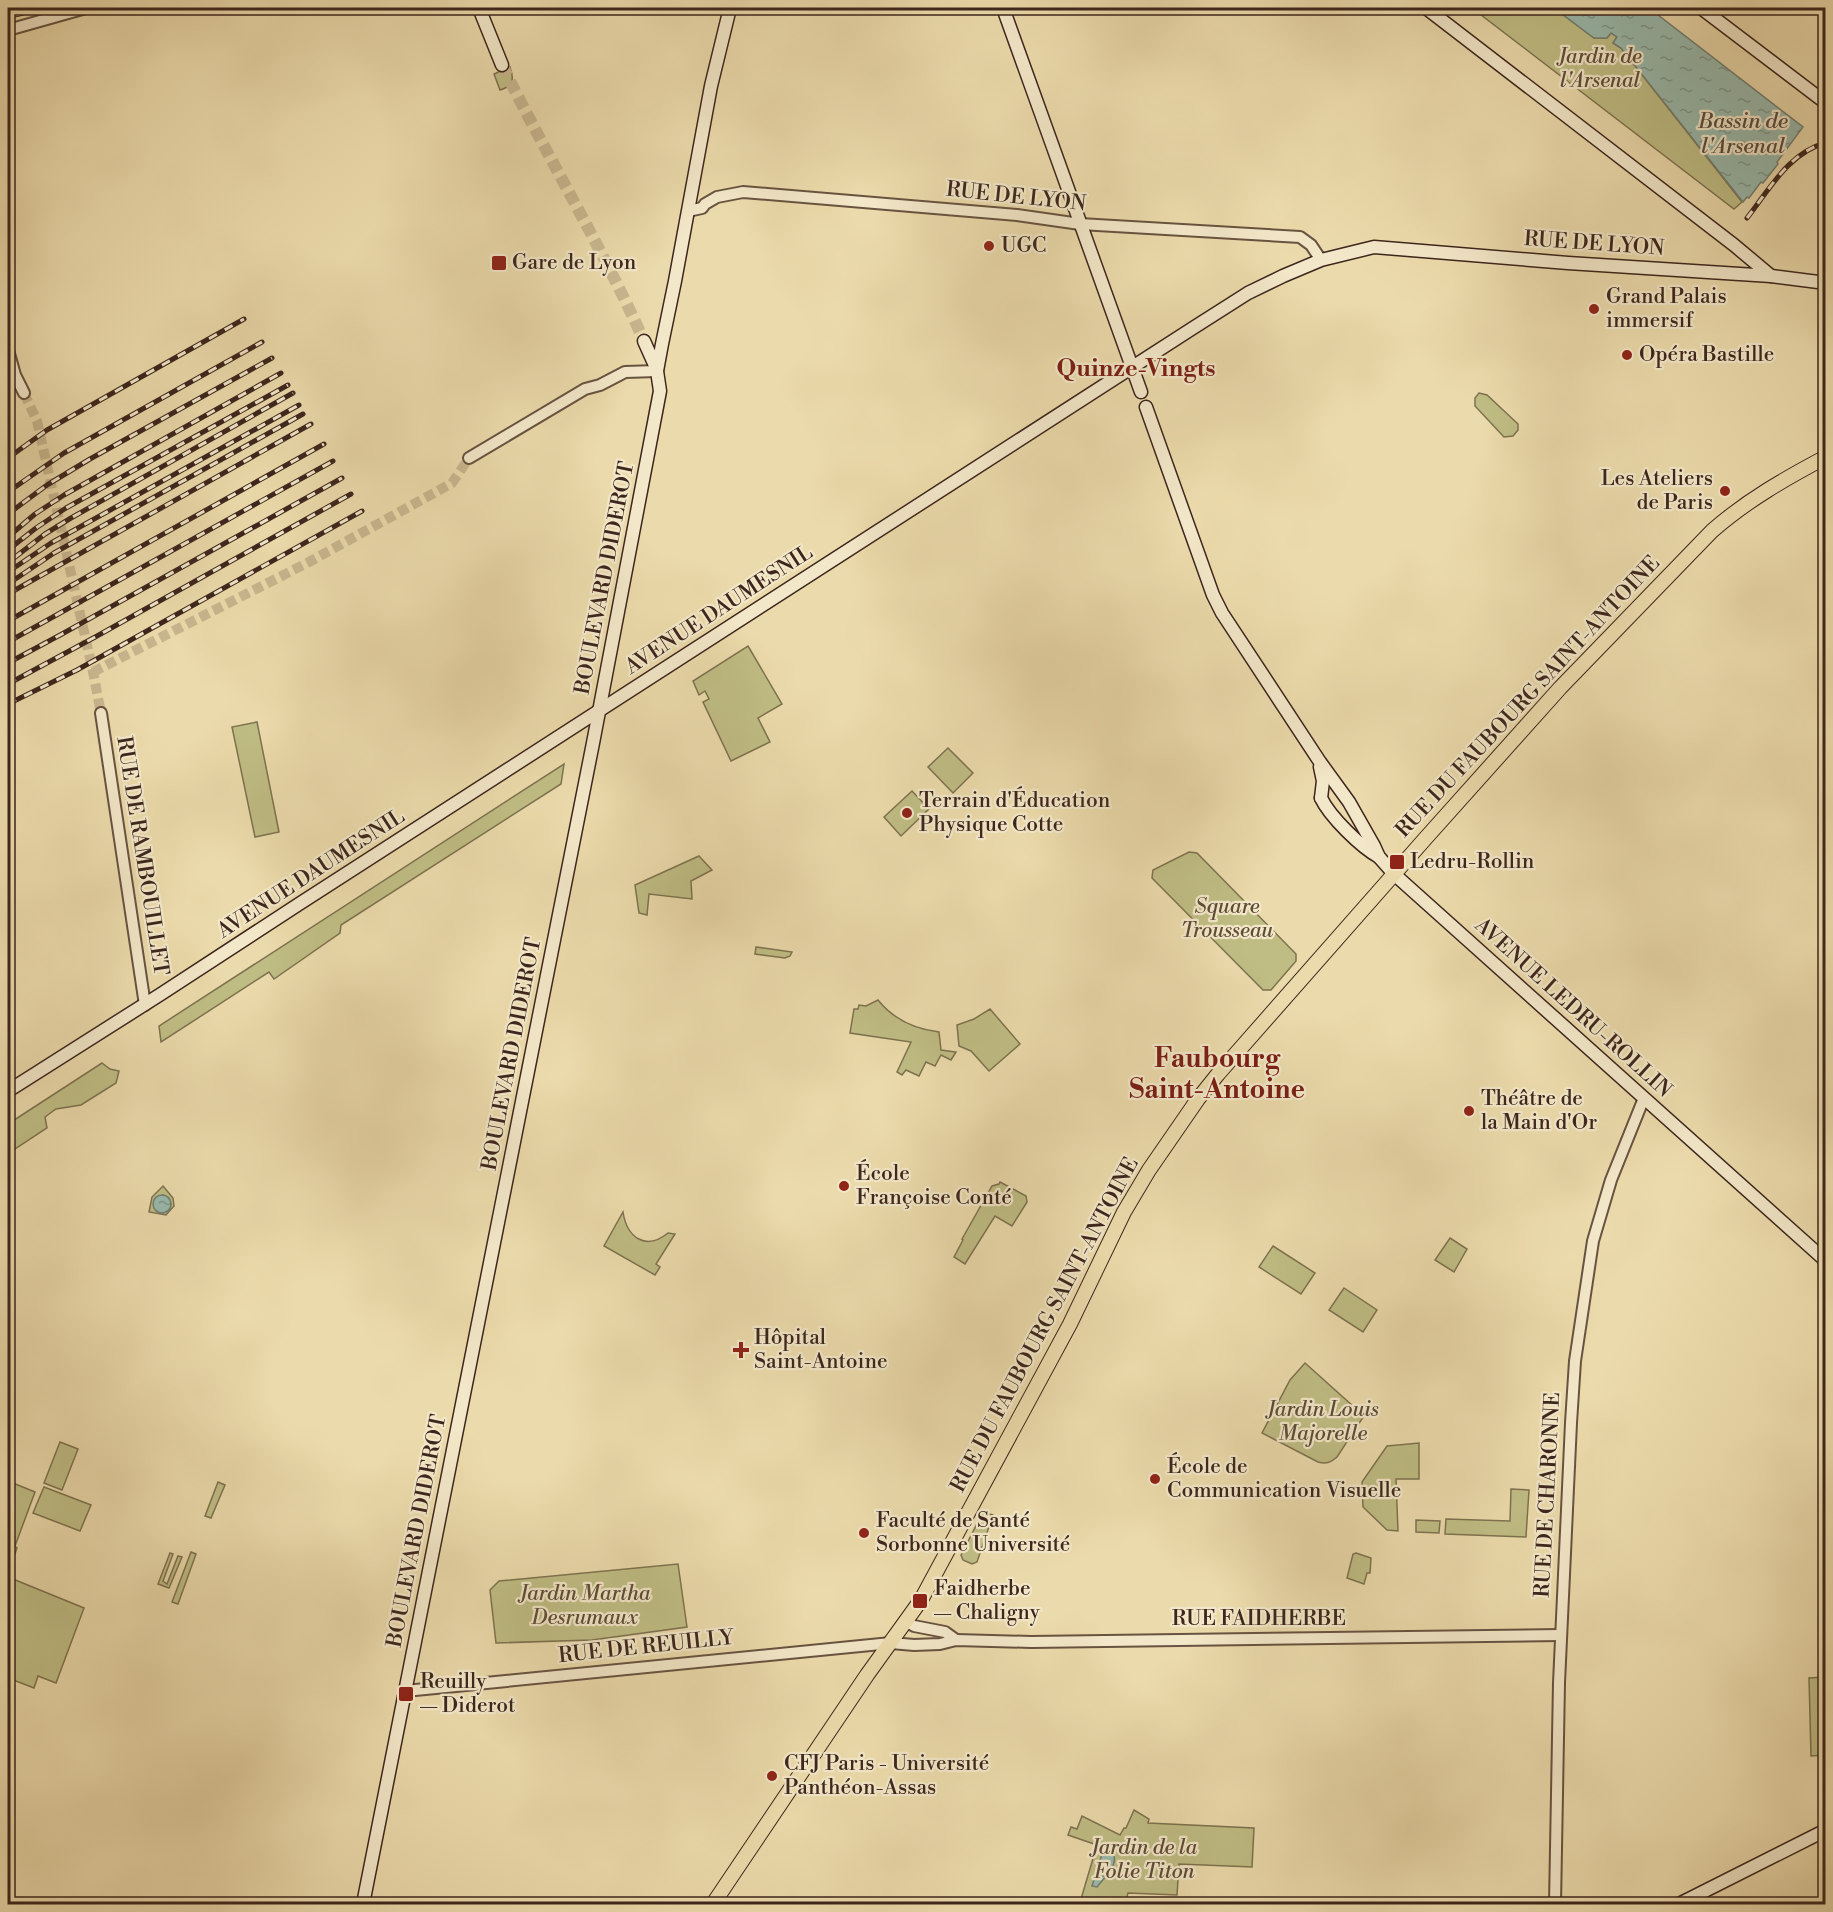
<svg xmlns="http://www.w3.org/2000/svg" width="1833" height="1912" viewBox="0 0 1833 1912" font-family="'Libre Bodoni',serif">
	<defs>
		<pattern id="water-ripples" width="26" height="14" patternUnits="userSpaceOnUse" patternTransform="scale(1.5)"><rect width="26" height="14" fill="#98baad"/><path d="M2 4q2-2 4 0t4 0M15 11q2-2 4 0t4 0" fill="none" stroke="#7d978c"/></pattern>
	</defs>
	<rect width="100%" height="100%" fill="#ebdaab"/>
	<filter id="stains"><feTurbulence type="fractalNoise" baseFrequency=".00333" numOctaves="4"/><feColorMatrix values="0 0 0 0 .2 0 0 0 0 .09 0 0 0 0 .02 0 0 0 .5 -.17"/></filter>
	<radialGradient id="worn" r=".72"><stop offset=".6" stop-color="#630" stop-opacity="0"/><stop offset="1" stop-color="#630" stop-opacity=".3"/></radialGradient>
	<g fill="#bfbd84" stroke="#7e7250" stroke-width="1.5" fill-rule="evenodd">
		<path d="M 1472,8 L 1554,8 L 1594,38 L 1607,38 L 1611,33 L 1617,37 L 1613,43 L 1621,48 L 1742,202 L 1734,209 Z"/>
		<path d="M 510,67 C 514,78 514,86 500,90 L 494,74 Z"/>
		<path d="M 1479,393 L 1487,395 L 1518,424 L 1518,430 L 1513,436 L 1504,437 L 1475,406 L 1475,398 Z"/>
		<path d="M 748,646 L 782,704 L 758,718 L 770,742 L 731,761 L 703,702 L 709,699 L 705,691 L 699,695 L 693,681 Z"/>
		<path d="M 257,722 L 279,832 L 255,837 L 232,727 Z"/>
		<path d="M 948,748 L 973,773 L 953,793 L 928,767 Z"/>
		<path d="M 564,764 L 561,784 L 341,925 L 340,933 L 274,979 L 269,972 L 161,1042 L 159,1026 Z"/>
		<path d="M 912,791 L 929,809 L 901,836 L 884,817 Z"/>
		<path d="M 1189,852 L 1197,853 L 1296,954 L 1296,961 L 1271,990 L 1263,990 L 1152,878 L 1153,870 Z"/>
		<path d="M 699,856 L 712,870 L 691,881 L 692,899 L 649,894 L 647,915 L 639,913 L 635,885 Z"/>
		<path d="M 756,947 L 792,952 L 790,956 L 785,958 L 755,954 Z"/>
		<path d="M 878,1000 C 894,1020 914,1029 939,1032 L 941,1050 L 956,1052 L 951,1060 L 941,1055 L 935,1066 L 926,1062 L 919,1076 L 906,1070 L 902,1075 L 897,1072 L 911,1042 L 850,1033 L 854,1009 L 858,1009 L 859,1005 L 866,1006 Z"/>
		<path d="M 990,1009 L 1020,1044 L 989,1071 L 971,1051 L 959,1046 L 957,1025 L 974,1019 Z"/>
		<path d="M 102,1063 L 110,1069 L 119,1071 L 116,1083 L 81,1105 L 56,1109 L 45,1117 L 47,1128 L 9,1153 L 8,1124 Z"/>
		<path d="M 1000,1182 L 1026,1196 L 1027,1202 L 1012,1226 L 995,1216 L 965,1264 L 954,1257 L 963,1240 L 962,1239 L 992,1186 L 999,1184 Z"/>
		<path d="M 163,1186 L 173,1198 L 174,1206 L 166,1215 L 149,1212 L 152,1197 ZM 163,1195 L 169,1198 L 171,1204 L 169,1210 L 163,1213 L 155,1208 L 154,1205 L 158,1197 Z"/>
		<path d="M 623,1212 C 627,1238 646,1251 668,1233 L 675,1234 L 656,1264 L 660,1267 L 655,1275 L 604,1246 Z"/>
		<path d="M 1450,1238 L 1467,1249 L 1454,1272 L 1435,1260 Z"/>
		<path d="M 1273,1246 L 1315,1273 L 1301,1294 L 1259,1267 Z"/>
		<path d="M 1344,1288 L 1377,1310 L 1363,1332 L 1329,1310 Z"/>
		<path d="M 1305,1363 L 1364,1416 L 1337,1457 C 1330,1463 1326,1464 1318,1462 L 1262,1433 L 1290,1380 Z"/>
		<path d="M 60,1442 L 78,1449 L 62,1490 L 44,1483 Z"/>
		<path d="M 1419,1443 L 1419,1479 L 1396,1479 L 1398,1531 L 1387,1530 L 1363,1507 L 1362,1482 L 1387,1446 Z"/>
		<path d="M 8,1481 L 35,1492 L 15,1546 L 17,1548 L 8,1574 Z"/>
		<path d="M 218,1482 L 225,1485 L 211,1518 L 205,1516 Z"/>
		<path d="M 44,1487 L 91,1505 L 80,1531 L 33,1513 Z"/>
		<path d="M 1511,1489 L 1529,1490 L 1526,1537 L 1445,1534 L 1446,1519 L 1510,1521 Z"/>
		<path d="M 983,1512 L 993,1515 L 977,1562 L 972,1564 L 963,1560 L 961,1555 Z"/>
		<path d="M 1416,1520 L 1440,1521 L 1439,1533 L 1416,1532 Z"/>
		<path d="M 191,1552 L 196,1554 L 178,1604 L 172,1602 Z"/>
		<path d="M 170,1553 L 173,1554 L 163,1581 L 167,1584 L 178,1556 L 182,1557 L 169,1588 L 158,1584 Z"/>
		<path d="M 1356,1553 L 1371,1558 L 1370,1573 L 1367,1573 L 1364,1584 L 1347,1578 L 1353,1554 Z"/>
		<path d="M 678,1564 L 687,1627 L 592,1640 L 496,1643 L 490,1590 L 499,1581 Z"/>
		<path d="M 8,1577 L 84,1608 L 56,1683 L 38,1676 L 34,1688 L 8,1678 Z"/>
		<path d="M 1825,1677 L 1825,1755 L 1811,1756 L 1809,1678 Z"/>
		<path d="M 1134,1810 L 1149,1819 L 1148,1823 L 1254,1828 L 1252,1867 L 1179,1864 L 1177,1895 L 1128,1893 L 1125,1904 L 1100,1904 L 1081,1899 L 1097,1845 L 1068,1835 L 1071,1827 L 1077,1829 L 1082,1816 L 1120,1835 L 1124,1828 L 1126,1828 Z"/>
	</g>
	<g fill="url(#water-ripples)" stroke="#747f73" stroke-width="1.5">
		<path d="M 1554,8 L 1649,8 L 1803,127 L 1777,162 L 1778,164 L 1763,183 L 1761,182 L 1749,198 L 1747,197 L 1743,202 L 1621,48 L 1613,43 L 1617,37 L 1611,33 L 1607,38 L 1594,38 Z"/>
		<circle cx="162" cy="1204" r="9"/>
		<path d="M 1105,1845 C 1126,1859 1107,1874 1097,1887 L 1092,1886 Z"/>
	</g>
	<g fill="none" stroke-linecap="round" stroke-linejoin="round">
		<g stroke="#c8b68f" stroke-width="10" stroke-dasharray="10 5" stroke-linecap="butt">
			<path d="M 24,393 L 37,421 L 93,672 L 101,713"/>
			<path d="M 93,672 L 309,562 L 452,483 L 469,458"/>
		</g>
		<path stroke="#c8b68f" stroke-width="12" stroke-dasharray="12 6" stroke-linecap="butt" d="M 502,65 C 548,158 602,247 644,341"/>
		<g stroke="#685340" stroke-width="14">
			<g id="tertiary">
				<path d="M 8,30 L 86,8"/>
				<path d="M 688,211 L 702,208 L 705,204 L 717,197 L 743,192 L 1017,215 L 1080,224 L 1300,237 L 1311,245 L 1321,260"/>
				<path d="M 8,350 L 15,375 L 24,393"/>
				<path d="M 469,458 L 585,389 L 600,385 L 625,372 L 657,371"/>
				<path d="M 101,713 L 145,1005"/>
				<path d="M 905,1621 L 914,1626 L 945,1632 L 956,1640"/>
				<path d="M 405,1691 L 891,1643 L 914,1645 L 940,1644 L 956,1640 L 1031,1642 L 1561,1635"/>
				<path d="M 1555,1904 L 1559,1683 L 1571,1423 L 1575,1361 L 1593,1241 L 1611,1180 L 1644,1098"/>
			</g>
		</g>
		<g stroke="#3d261d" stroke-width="15">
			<g id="secondary">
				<path d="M 479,8 L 502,65"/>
				<path d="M 1003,8 L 1141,392"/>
				<path d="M 1426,8 L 1734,245 L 1771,276"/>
				<path d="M 1701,8 L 1826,103"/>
				<path d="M 644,341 L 657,370"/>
				<path d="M 1146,407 L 1213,595 L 1222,613 L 1320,762 L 1349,802 L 1374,846 L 1379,857 L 1394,874 L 1826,1261"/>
				<path d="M 1320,767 L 1323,781 L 1321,798"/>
				<path d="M 1321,798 C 1330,817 1361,847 1379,857"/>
				<path d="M 8,1091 L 161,994 L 299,904 L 1193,328 L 1248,293 L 1283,276 L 1321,260 L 1374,247 L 1568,263 L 1771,276 L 1826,283"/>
				<path d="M 363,1904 L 593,743 L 660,391 L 657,371 L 662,344 L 675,281 L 711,86 L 730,8"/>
				<path d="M 1679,1904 L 1826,1830"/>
			</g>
		</g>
		<g stroke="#3d261d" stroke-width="16">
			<g id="primary">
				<path d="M 8,11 L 21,8"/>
				<path d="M 713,1904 L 867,1675 L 921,1600 L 1070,1324 L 1124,1212 L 1149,1170 L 1198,1099 L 1218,1074 L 1424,840 L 1560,688 L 1712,531 C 1746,501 1786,478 1826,457"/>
			</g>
		</g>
		<use href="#tertiary" stroke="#f2e7c8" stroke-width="10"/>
		<use href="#secondary" stroke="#f2e7c8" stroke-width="12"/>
		<use href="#primary" stroke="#ebdaab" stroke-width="14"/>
		<g stroke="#3d261d" stroke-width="5">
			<g id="rail">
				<path d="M 1747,218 C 1769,190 1789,152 1826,143"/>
				<path d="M 8,458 L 47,430 L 244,319"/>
				<path d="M 8,492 L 64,453 L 262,342"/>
				<path d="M 8,514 L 47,485 L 90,459 L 272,358"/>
				<path d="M 8,537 L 35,514 L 64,495 L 281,373"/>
				<path d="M 8,550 L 36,528 L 66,508 L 288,385"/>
				<path d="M 14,558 L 45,534 L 71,518 L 293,393"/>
				<path d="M 8,572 L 51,543 L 299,405"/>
				<path d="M 8,584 L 54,553 L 303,414"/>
				<path d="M 8,594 L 311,424"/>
				<path d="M 8,621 L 324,444"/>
				<path d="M 8,642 L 333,461"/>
				<path d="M 8,663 L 62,634 L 342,478"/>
				<path d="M 8,684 L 97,636 L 351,494"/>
				<path d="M 8,704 L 77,670 L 362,511"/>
			</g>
		</g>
		<use href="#rail" stroke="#f2e7c8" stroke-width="3" stroke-dasharray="9" stroke-linecap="butt"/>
	</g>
	<g fill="#8f2418" stroke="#f2e7c8" stroke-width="2">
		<circle cx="989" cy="246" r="6"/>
		<rect x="491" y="255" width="16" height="16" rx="3"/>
		<circle cx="1594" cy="309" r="6"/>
		<circle cx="1627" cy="355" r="6"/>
		<circle cx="1725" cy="491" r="6"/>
		<circle cx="907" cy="813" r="6"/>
		<rect x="1389" y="854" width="16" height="16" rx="3"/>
		<circle cx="1469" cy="1111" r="6"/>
		<circle cx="844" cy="1186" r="6"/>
		<path d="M738 1341h6v6h6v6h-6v6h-6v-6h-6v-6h6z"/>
		<circle cx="1155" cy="1479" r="6"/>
		<circle cx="864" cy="1533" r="6"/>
		<rect x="912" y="1593" width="16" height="16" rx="3"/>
		<rect x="398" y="1686" width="16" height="16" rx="3"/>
		<circle cx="772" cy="1776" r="6"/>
	</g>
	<g text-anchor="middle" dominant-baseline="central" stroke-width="4.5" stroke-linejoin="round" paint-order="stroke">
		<g font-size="21" font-style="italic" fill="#5e4c37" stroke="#f2e7c8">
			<text x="1600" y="57">Jardin de<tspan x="1600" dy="24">l'Arsenal</tspan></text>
			<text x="1227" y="907">Square<tspan x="1227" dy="24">Trousseau</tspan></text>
			<text x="1323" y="1410">Jardin Louis<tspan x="1323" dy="24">Majorelle</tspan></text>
			<text x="585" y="1594">Jardin Martha<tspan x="585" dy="24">Desrumaux</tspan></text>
			<text x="1144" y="1848">Jardin de la<tspan x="1144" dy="24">Folie Titon</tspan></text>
		</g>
		<g font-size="21" fill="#3d261d" stroke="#f2e7c8">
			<text transform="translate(1016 197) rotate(6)">RUE DE LYON</text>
			<text transform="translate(1594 244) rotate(4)">RUE DE LYON</text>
			<text transform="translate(605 578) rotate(-79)">BOULEVARD DIDEROT</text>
			<text transform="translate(719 610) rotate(-33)">AVENUE DAUMESNIL</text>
			<text transform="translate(1528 697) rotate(-47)">RUE DU FAUBOURG SAINT-ANTOINE</text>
			<text transform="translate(142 856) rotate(81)">RUE DE RAMBOUILLET</text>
			<text transform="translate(311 874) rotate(-33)">AVENUE DAUMESNIL</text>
			<text transform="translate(1573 1008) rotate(42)">AVENUE LEDRU-ROLLIN</text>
			<text transform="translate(512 1054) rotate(-79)">BOULEVARD DIDEROT</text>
			<text transform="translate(1045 1325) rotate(-62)">RUE DU FAUBOURG SAINT-ANTOINE</text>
			<text transform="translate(1548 1495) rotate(-87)">RUE DE CHARONNE</text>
			<text transform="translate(417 1531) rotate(-79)">BOULEVARD DIDEROT</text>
			<text x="1259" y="1619">RUE FAIDHERBE</text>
			<text transform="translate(646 1647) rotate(-6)">RUE DE REUILLY</text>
		</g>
		<g font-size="21" fill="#3d261d" stroke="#f2e7c8" text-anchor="start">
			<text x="1001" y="246">UGC</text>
			<text x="512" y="263">Gare de Lyon</text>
			<text x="1606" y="297">Grand Palais<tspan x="1606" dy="24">immersif</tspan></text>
			<text x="1639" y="355">Opéra Bastille</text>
			<text x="1713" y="479" text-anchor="end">Les Ateliers<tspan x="1713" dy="24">de Paris</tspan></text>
			<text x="919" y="801">Terrain d'Éducation<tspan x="919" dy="24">Physique Cotte</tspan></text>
			<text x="1410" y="862">Ledru-Rollin</text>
			<text x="1481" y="1099">Théâtre de<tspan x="1481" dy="24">la Main d'Or</tspan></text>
			<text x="856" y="1174">École<tspan x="856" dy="24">Françoise Conté</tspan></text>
			<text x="754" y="1338">Hôpital<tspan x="754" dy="24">Saint-Antoine</tspan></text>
			<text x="1167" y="1467">École de<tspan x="1167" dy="24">Communication Visuelle</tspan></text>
			<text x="876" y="1521">Faculté de Santé<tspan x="876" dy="24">Sorbonne Université</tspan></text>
			<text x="934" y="1589">Faidherbe<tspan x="934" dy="24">— Chaligny</tspan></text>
			<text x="420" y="1682">Reuilly<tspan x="420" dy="24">— Diderot</tspan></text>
			<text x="784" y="1764">CFJ Paris - Université<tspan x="784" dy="24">Panthéon-Assas</tspan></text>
		</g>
		<g font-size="22" font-style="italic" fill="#544b41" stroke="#f2e7c8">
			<text x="1743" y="121">Bassin de<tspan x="1743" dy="25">l'Arsenal</tspan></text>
		</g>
		<g font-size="24" font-weight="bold" fill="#7a1f14" stroke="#f2e7c8">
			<text x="1136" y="369">Quinze-Vingts</text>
		</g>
		<g font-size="27" font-weight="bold" fill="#7a1f14" stroke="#f2e7c8">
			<text x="1217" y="1059">Faubourg<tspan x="1217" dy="31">Saint-Antoine</tspan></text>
		</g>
	</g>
	<rect width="1833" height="1912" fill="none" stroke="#ebdaab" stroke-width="30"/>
	<rect x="9" y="9" width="1815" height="1894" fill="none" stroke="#3d261d" stroke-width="3"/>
	<rect x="15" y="15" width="1803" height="1882" fill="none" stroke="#3d261d" stroke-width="1.5"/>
	<rect width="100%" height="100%" filter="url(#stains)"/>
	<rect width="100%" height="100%" fill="url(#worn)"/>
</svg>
